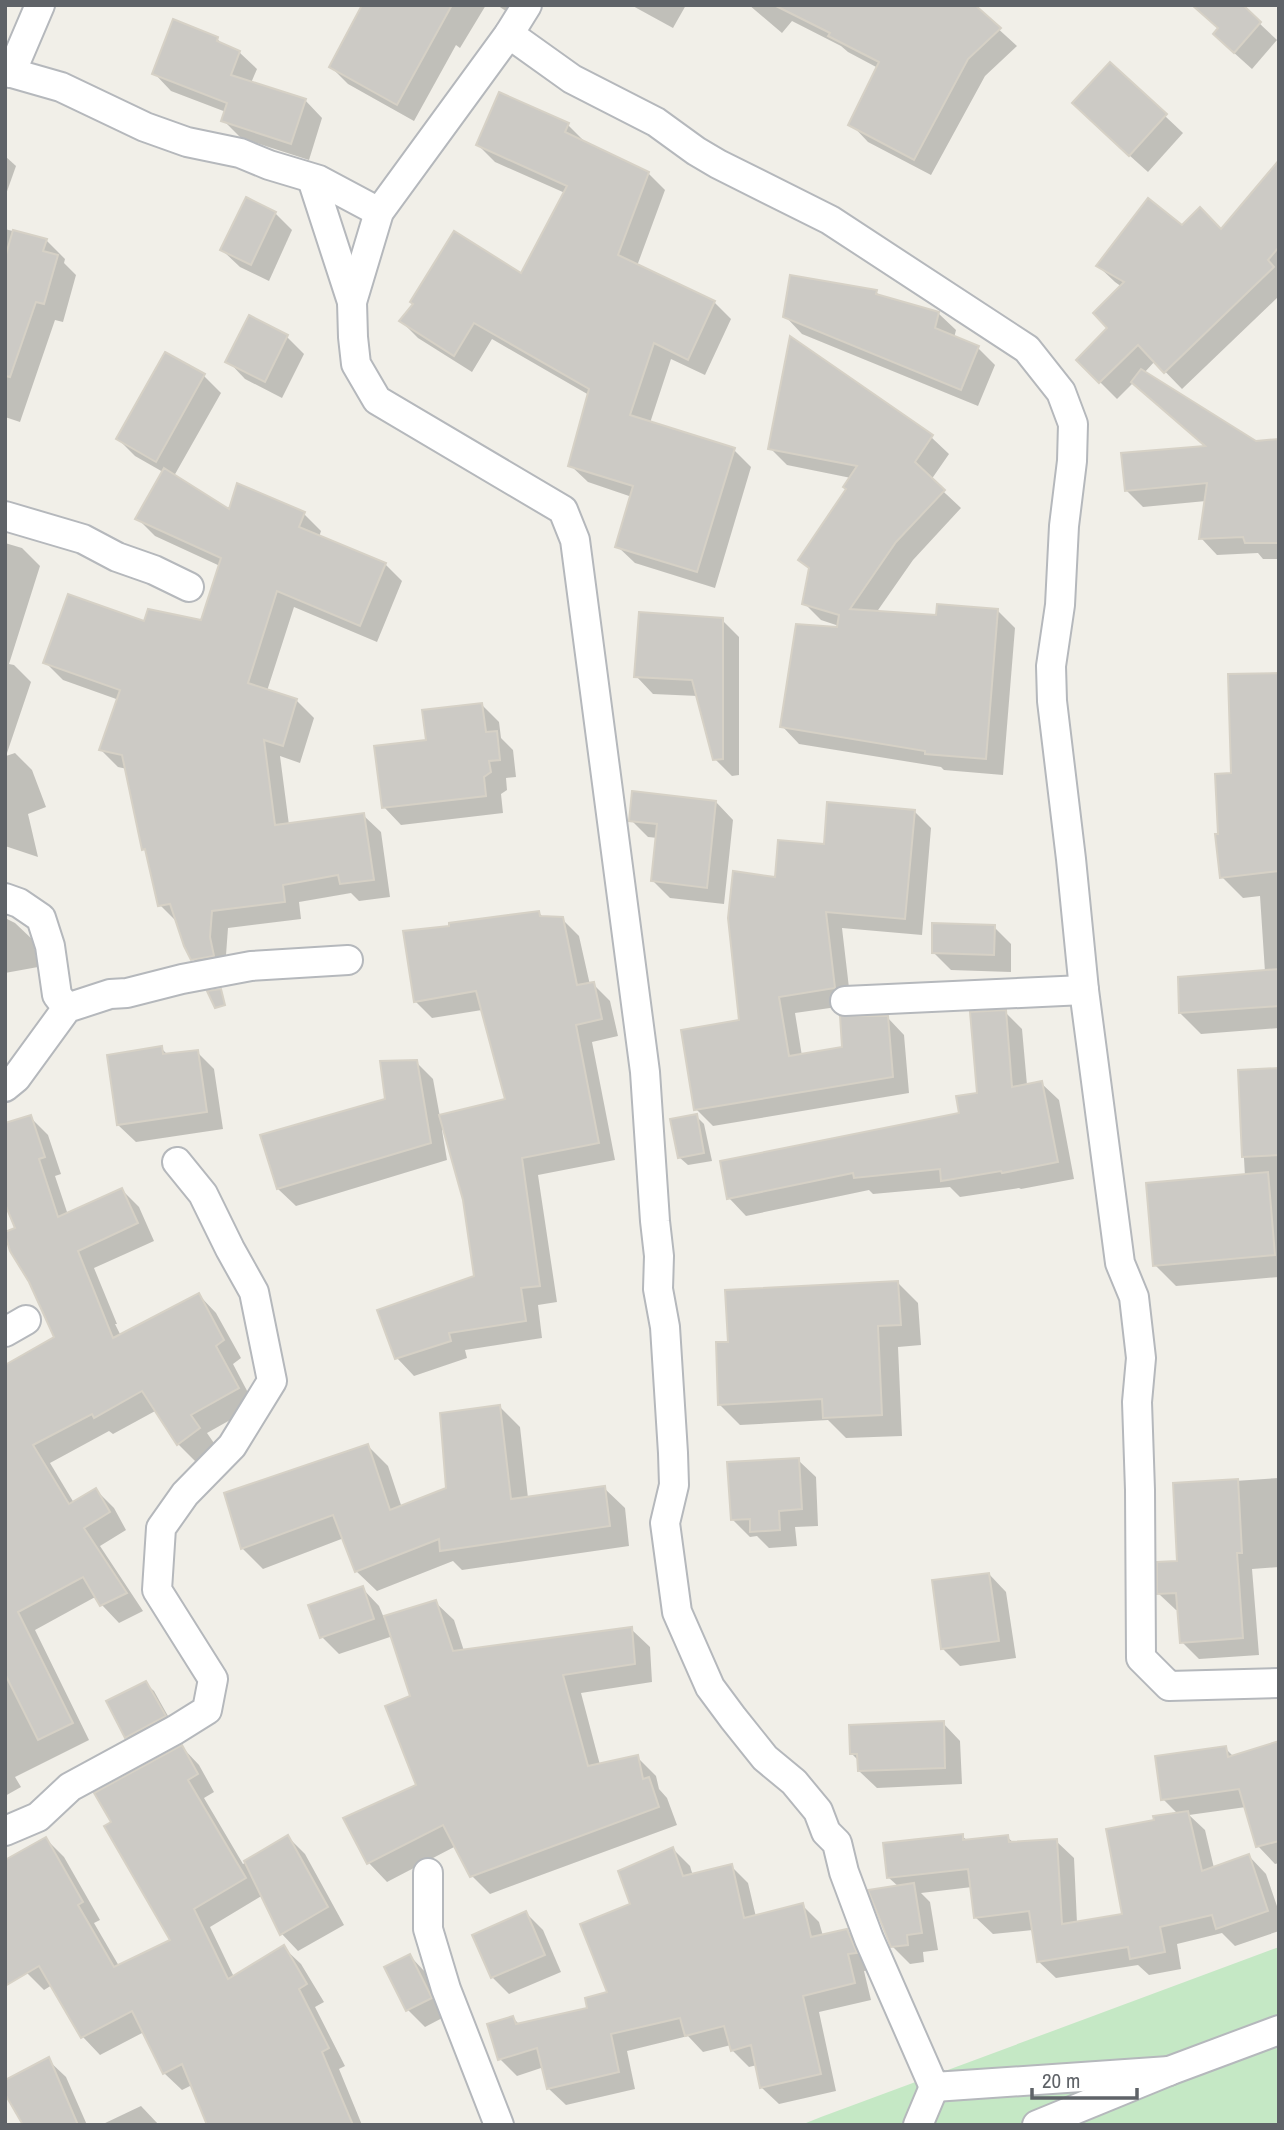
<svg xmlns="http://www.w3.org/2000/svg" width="1284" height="2130" viewBox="0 0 1284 2130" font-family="'Archivo Narrow',sans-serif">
	<rect width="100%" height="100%" fill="#f1efe8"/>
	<path fill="#c5e8c5" d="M 1279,1947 L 1279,2125 L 801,2125 L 821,2117 Z"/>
	<g fill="#0003">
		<path d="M 363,5 L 486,5 L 460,48 L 456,45 L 414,121 L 348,84 L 331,67 Z"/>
		<path d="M 497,5 L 519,5 L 513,16 Z"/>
		<path d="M 631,5 L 686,5 L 673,28 Z"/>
		<path d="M 749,5 L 972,5 L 1017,46 L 985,76 L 931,175 L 868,142 L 851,124 L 878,68 L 848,52 L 841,46 L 792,21 L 782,33 Z"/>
		<path d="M 1240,5 L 1277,40 L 1252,69 L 1232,51 L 1219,29 Z"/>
		<path d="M 217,39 L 225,46 L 239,52 L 257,69 L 251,83 L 305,100 L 322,118 L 309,160 L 241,138 L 223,120 L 226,112 L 171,91 L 154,73 Z"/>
		<path d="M 1110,64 L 1183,133 L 1148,172 L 1091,121 Z"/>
		<path d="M 568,125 L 585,142 L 648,173 L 665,190 L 637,266 L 714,302 L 731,319 L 705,375 L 671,359 L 650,423 L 734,450 L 751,467 L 715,588 L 635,563 L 617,546 L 632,497 L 588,482 L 570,465 L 589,395 L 492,339 L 472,372 L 418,338 L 401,321 L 521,276 L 565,193 L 495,162 L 478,145 Z"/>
		<path d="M 5,156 L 16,166 L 5,197 Z"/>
		<path d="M 1279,162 L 1279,296 L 1182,389 L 1155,361 L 1144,373 L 1256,443 L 1279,441 L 1279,559 L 1263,559 L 1258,553 L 1217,555 L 1201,538 L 1206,501 L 1143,507 L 1126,490 L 1207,447 L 1134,382 L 1117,399 L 1078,360 L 1109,328 L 1122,287 L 1115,282 L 1098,266 L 1182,227 L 1221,231 Z"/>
		<path d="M 275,213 L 292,230 L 269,281 L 240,267 L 222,250 Z"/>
		<path d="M 5,229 L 46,240 L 65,259 L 64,263 L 76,275 L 63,322 L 55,320 L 20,422 L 5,417 Z"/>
		<path d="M 876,292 L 882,298 L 938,313 L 956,330 L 954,338 L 978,348 L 995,365 L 978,406 L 802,334 L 785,316 Z"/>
		<path d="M 287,337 L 304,354 L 282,398 L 245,379 L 228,361 Z"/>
		<path d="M 204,376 L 221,393 L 174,476 L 230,512 L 304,514 L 321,531 L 319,537 L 385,564 L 402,581 L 377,642 L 294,607 L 267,691 L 296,700 L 314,718 L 300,763 L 280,756 L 289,825 L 363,815 L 381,832 L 390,897 L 359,901 L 351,893 L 299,902 L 301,919 L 228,928 L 226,955 L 230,973 L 210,977 L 193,959 L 177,922 L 160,905 L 148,853 L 144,849 L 127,769 L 118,767 L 101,750 L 119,700 L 63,680 L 45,662 L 145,623 L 202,623 L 220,566 L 155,536 L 138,519 L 163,472 L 135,456 L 118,439 Z"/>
		<path d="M 931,437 L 949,454 L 931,480 L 961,508 L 913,560 L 876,613 L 937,617 L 998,611 L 1015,628 L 1003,775 L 944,770 L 941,767 L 799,744 L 782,726 L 839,629 L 839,626 L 821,620 L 804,603 L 810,570 L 800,560 L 848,489 L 851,478 L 787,465 L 770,448 Z"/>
		<path d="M 5,543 L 22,548 L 40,566 L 9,664 L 14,665 L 31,682 L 6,756 L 15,753 L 32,770 L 46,807 L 28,814 L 38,857 L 5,846 Z"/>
		<path d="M 722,620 L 739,637 L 739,775 L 732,776 L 715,759 L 698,696 L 653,694 L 636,676 Z"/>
		<path d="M 1279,674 L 1279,1028 L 1201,1034 L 1180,1013 L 1265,972 L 1260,896 L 1243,898 L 1222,877 L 1219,836 L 1233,775 Z"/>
		<path d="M 482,705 L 499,722 L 501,738 L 513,750 L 516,777 L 506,778 L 507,790 L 501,794 L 503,813 L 401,825 L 384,807 L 428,741 Z"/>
		<path d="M 716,802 L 733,820 L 724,904 L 670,898 L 653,881 L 658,838 L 648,837 L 631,820 Z"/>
		<path d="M 914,811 L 931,828 L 922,935 L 842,928 L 851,1005 L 795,1013 L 802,1056 L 844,1048 L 887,1017 L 904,1035 L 909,1093 L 713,1126 L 696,1109 L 741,1022 L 777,878 L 825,846 Z"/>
		<path d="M 539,913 L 544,918 L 562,919 L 579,936 L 590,985 L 593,984 L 610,1001 L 618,1036 L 592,1042 L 615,1160 L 538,1175 L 557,1302 L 538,1305 L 542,1338 L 465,1350 L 467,1358 L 414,1376 L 397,1358 L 476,1277 L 464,1200 L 444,1129 L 442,1130 L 447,1160 L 296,1206 L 278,1189 L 387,1101 L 416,1062 L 433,1079 L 440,1117 L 507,1100 L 482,1010 L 432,1018 L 415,1001 L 451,928 Z"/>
		<path d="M 5,918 L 15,923 L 33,940 L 38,967 L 5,973 Z"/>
		<path d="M 994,927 L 1011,944 L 1011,972 L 951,970 L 933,952 Z"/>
		<path d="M 1005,1012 L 1022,1029 L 1027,1085 L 1041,1083 L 1059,1100 L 1074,1179 L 1021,1189 L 1019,1188 L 960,1197 L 950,1187 L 873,1194 L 869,1190 L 746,1216 L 729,1198 L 961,1115 L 978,1094 Z"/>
		<path d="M 161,1048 L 168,1055 L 197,1052 L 214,1069 L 223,1129 L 136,1142 L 118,1125 Z"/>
		<path d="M 1279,1070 L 1279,1277 L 1176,1286 L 1155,1265 L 1245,1176 L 1239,1072 Z"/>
		<path d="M 696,1116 L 704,1124 L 712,1161 L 688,1165 L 679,1157 Z"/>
		<path d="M 30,1117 L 48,1135 L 61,1174 L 55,1176 L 68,1215 L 122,1190 L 139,1207 L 154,1241 L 94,1268 L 117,1324 L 115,1324 L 121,1336 L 199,1295 L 216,1313 L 241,1358 L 233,1364 L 255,1406 L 207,1433 L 216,1446 L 196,1462 L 178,1444 L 157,1410 L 113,1434 L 109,1431 L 50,1463 L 74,1503 L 96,1490 L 114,1508 L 126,1530 L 100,1546 L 143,1611 L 119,1623 L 102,1605 L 97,1596 L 35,1630 L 89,1740 L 15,1777 L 21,1787 L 5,1796 L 5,1367 L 57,1338 L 17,1229 Z"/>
		<path d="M 897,1282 L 918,1303 L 921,1345 L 898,1347 L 902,1436 L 846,1438 L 828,1420 L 740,1425 L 719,1404 L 729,1343 Z"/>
		<path d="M 500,1407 L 520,1427 L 528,1498 L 604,1488 L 625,1508 L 629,1546 L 462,1570 L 453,1561 L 377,1591 L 356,1571 L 344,1538 L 263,1569 L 242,1548 L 368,1446 L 388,1466 L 402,1508 L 448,1489 Z"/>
		<path d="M 798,1460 L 816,1477 L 818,1526 L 795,1527 L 797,1546 L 769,1548 L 757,1536 L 750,1537 L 732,1519 Z"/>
		<path d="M 1279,1478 L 1279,1567 L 1252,1569 L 1259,1655 L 1199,1659 L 1182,1642 L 1179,1610 L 1176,1610 L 1159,1594 L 1179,1563 L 1175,1485 Z"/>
		<path d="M 989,1574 L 1006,1592 L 1016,1658 L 960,1666 L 943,1649 Z"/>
		<path d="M 362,1588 L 379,1606 L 384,1618 L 435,1602 L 454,1620 L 464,1651 L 631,1629 L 650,1647 L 652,1682 L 581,1693 L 600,1765 L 637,1757 L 656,1776 L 659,1789 L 667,1798 L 677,1825 L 490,1894 L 472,1876 L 456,1846 L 387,1882 L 369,1863 L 418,1786 L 413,1697 L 393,1636 L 339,1654 L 322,1637 Z"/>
		<path d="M 145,1683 L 154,1691 L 173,1725 L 135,1745 L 127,1737 Z"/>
		<path d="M 943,1723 L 960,1741 L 962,1784 L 877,1788 L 859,1771 L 859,1761 L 852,1754 Z"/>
		<path d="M 1279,1743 L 1279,1863 L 1275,1864 L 1258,1846 L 1246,1807 L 1189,1815 L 1205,1830 L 1214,1868 L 1249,1856 L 1266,1874 L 1279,1912 L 1279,1931 L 1235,1946 L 1222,1933 L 1177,1944 L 1181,1969 L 1149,1975 L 1138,1965 L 1056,1978 L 1038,1961 L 1033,1930 L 993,1934 L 975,1917 L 972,1887 L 921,1893 L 930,1902 L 938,1950 L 923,1952 L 924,1962 L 910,1964 L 892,1946 L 899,1887 L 889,1878 L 962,1836 L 968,1841 L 1007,1837 L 1014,1843 L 1056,1841 L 1074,1858 L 1077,1923 L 1124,1916 L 1156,1822 L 1178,1814 L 1163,1799 L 1225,1748 L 1234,1757 Z"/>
		<path d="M 182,1747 L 199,1765 L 214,1792 L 204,1798 L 243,1864 L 288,1837 L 305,1854 L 344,1925 L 298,1951 L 281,1933 L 263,1895 L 210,1927 L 234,1977 L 283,1947 L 301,1964 L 324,2002 L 315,2007 L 345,2066 L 339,2069 L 362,2125 L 209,2125 L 192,2085 L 182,2090 L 164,2073 L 144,2032 L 100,2055 L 83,2037 L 52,1985 L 44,1990 L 27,1973 L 46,1839 L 64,1857 L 100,1920 L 94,1923 L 119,1966 L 173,1941 L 113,1823 Z"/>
		<path d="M 673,1849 L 690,1866 L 693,1876 L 731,1866 L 748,1883 L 756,1917 L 802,1905 L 819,1922 L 823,1936 L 847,1931 L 864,1948 L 872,1970 L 864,1971 L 871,2000 L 819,2012 L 836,2091 L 779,2104 L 762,2088 L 757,2065 L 749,2067 L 732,2050 L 731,2045 L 703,2052 L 688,2036 L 627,2051 L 635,2089 L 566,2105 L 549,2089 L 544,2067 L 517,2076 L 500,2059 L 513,2018 L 520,2025 L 590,2009 L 609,1994 L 632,1906 Z"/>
		<path d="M 526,1913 L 543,1930 L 561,1972 L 509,1994 L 492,1977 Z"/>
		<path d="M 410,1956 L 427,1974 L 448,2015 L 425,2027 L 408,2010 Z"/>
		<path d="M 48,2060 L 66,2077 L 87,2125 L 25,2125 Z"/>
		<path d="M 141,2106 L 159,2125 L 101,2125 Z"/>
	</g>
	<g fill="#cccac5" stroke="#d6d1c6" stroke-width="2">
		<path d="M 362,5 L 452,5 L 397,105 L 329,67 Z"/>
		<path d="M 774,5 L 975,5 L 1001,28 L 968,59 L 914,160 L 848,125 L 879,62 L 828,36 L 830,33 Z"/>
		<path d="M 1192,5 L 1243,5 L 1261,22 L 1234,53 L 1213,34 L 1218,28 Z"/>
		<path d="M 173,19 L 218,37 L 217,41 L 240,51 L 231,75 L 306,99 L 291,144 L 221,121 L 227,103 L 152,74 Z"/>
		<path d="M 1110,62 L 1167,114 L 1129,156 L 1072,103 Z"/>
		<path d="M 499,92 L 569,123 L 565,132 L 649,172 L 618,255 L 715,301 L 688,360 L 654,343 L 630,415 L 735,448 L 697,572 L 615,547 L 633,486 L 568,466 L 589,389 L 474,323 L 454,356 L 399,321 L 413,304 L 410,302 L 454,231 L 521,273 L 567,186 L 476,145 Z"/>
		<path d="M 1279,160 L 1279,247 L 1268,260 L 1274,267 L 1164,373 L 1138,345 L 1099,383 L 1076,360 L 1107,328 L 1093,313 L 1124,282 L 1096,266 L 1148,198 L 1182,225 L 1200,207 L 1221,229 Z"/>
		<path d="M 246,197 L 276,212 L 251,265 L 220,250 Z"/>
		<path d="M 13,230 L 47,239 L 43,251 L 58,255 L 44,304 L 36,302 L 10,377 L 5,376 L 5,258 Z"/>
		<path d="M 790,275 L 877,290 L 876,294 L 939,312 L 935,328 L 979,346 L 961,390 L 783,317 Z"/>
		<path d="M 249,315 L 288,335 L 265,382 L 225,362 Z"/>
		<path d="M 790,336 L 933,435 L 915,462 L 945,490 L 896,542 L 850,609 L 936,615 L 937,604 L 998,609 L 986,759 L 925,754 L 925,751 L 780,727 L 796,624 L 837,627 L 839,615 L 802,604 L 809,568 L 798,560 L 846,489 L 843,487 L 857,466 L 768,449 Z"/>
		<path d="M 165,352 L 205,374 L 156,462 L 116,439 Z"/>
		<path d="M 1141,369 L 1256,441 L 1279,439 L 1279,543 L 1245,543 L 1243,537 L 1199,539 L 1207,483 L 1125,491 L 1121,453 L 1205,446 L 1131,382 Z"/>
		<path d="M 164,468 L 229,509 L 237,483 L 305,512 L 299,527 L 386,563 L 360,626 L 277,591 L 248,683 L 297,699 L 283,746 L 264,740 L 275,825 L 364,813 L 374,880 L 340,884 L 338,875 L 283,885 L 285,902 L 212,911 L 210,937 L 214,956 L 191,960 L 184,946 L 170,904 L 158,906 L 145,849 L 142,850 L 122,755 L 99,750 L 120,690 L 43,663 L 68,594 L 144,621 L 148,609 L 201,620 L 221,558 L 135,519 Z"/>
		<path d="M 639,612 L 723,618 L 723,759 L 713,760 L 692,680 L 634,677 Z"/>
		<path d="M 1279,673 L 1279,871 L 1220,878 L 1215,834 L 1218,834 L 1215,774 L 1231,773 L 1228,674 Z"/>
		<path d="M 482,703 L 486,732 L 497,731 L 500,760 L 489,761 L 491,772 L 484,777 L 486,796 L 382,808 L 374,746 L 426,740 L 422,710 Z"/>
		<path d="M 632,791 L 716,801 L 707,888 L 651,881 L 657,824 L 629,821 Z"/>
		<path d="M 827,802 L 915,810 L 905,919 L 826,912 L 835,988 L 779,997 L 789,1056 L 842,1047 L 840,1016 L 888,1016 L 893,1077 L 694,1110 L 681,1030 L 739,1020 L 728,918 L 733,871 L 775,877 L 778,840 L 824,844 Z"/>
		<path d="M 539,911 L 540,916 L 563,917 L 577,985 L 594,982 L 602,1019 L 576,1025 L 599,1143 L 522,1158 L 540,1286 L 521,1288 L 526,1321 L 449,1333 L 451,1341 L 395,1359 L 377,1310 L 474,1276 L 463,1200 L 439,1115 L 505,1099 L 476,991 L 414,1002 L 403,931 L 449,926 L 449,923 Z"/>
		<path d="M 932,923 L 995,925 L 994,955 L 932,953 Z"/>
		<path d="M 1279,969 L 1279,1006 L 1179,1013 L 1178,977 Z"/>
		<path d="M 221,989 L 225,1005 L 215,1008 L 207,991 Z"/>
		<path d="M 1006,1010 L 1012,1087 L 1042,1081 L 1058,1162 L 1002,1173 L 1001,1171 L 941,1181 L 940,1169 L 854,1178 L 853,1173 L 727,1199 L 720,1161 L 959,1113 L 956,1096 L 977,1093 L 970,1012 Z"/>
		<path d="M 162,1046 L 163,1054 L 198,1050 L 207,1112 L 117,1125 L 107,1055 Z"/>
		<path d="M 417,1060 L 431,1143 L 277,1189 L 260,1135 L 385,1099 L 380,1061 Z"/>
		<path d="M 1279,1068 L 1279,1155 L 1242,1157 L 1238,1070 Z"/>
		<path d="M 697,1114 L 704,1153 L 678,1158 L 670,1119 Z"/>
		<path d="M 31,1115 L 45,1157 L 39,1159 L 58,1217 L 122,1188 L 138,1223 L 78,1251 L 113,1338 L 199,1293 L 224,1340 L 216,1346 L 239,1388 L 191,1415 L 200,1428 L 177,1445 L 142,1391 L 94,1418 L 92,1414 L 33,1445 L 69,1504 L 96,1488 L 110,1512 L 84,1528 L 127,1593 L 100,1606 L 83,1577 L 18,1612 L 73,1723 L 38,1740 L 5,1674 L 5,1365 L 54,1337 L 29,1282 L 10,1251 L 5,1234 L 5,1232 L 15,1228 L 5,1204 L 5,1123 Z"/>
		<path d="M 1268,1172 L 1275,1255 L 1153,1266 L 1146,1183 Z"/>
		<path d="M 898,1281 L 901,1325 L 878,1326 L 882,1415 L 823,1418 L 822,1399 L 718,1405 L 716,1342 L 728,1342 L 725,1290 Z"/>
		<path d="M 500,1405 L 511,1499 L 605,1486 L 610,1526 L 440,1551 L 439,1539 L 355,1572 L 333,1515 L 241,1549 L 224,1493 L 368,1444 L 390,1510 L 446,1488 L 440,1413 Z"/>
		<path d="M 799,1458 L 802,1509 L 779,1511 L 780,1530 L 750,1532 L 750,1519 L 731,1520 L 727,1462 Z"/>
		<path d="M 1238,1479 L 1242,1553 L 1237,1553 L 1243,1638 L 1180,1643 L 1176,1593 L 1157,1594 L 1157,1562 L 1177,1561 L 1173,1483 Z"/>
		<path d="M 989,1573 L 999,1641 L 941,1649 L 932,1580 Z"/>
		<path d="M 363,1586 L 374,1619 L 320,1638 L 308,1605 Z"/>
		<path d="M 436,1600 L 453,1651 L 632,1627 L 635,1664 L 563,1675 L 588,1766 L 638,1755 L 643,1779 L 649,1777 L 659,1807 L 470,1877 L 443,1825 L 367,1864 L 343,1818 L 416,1785 L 385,1706 L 410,1696 L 384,1616 Z"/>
		<path d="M 146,1681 L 166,1716 L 125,1738 L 106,1701 Z"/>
		<path d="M 944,1721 L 945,1768 L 858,1771 L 857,1754 L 850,1754 L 849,1725 Z"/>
		<path d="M 1279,1741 L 1279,1841 L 1256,1847 L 1239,1789 L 1161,1800 L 1155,1756 L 1226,1746 L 1228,1757 Z"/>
		<path d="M 182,1745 L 198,1774 L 188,1780 L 246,1878 L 194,1909 L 228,1979 L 284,1945 L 307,1984 L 299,1989 L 329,2048 L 322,2052 L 353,2125 L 207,2125 L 182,2064 L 163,2074 L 132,2011 L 81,2038 L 39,1966 L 5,1986 L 5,1860 L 46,1837 L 83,1902 L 78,1905 L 114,1967 L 170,1940 L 104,1826 L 111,1822 L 94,1793 Z"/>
		<path d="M 1188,1811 L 1202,1871 L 1249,1854 L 1268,1911 L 1216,1929 L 1212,1915 L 1160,1927 L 1165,1952 L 1130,1959 L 1128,1947 L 1037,1962 L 1029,1911 L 974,1918 L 968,1869 L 887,1878 L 883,1843 L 963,1834 L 963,1840 L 1008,1835 L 1009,1842 L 1057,1839 L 1062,1924 L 1122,1914 L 1106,1829 L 1154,1820 L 1153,1816 Z"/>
		<path d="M 288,1835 L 328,1907 L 280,1935 L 244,1861 Z"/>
		<path d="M 673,1847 L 683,1876 L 732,1864 L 744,1918 L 803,1903 L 811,1937 L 847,1929 L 857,1953 L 848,1954 L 855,1983 L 803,1996 L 821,2074 L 760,2088 L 751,2045 L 731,2051 L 724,2026 L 685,2036 L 680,2018 L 611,2034 L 619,2072 L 547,2089 L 537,2048 L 498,2060 L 487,2024 L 513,2016 L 516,2024 L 587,2008 L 585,1998 L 607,1992 L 580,1924 L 630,1904 L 618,1871 Z"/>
		<path d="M 914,1883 L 922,1933 L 907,1935 L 908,1945 L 891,1947 L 868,1890 Z"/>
		<path d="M 526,1911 L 545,1955 L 491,1978 L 472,1935 Z"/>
		<path d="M 410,1954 L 432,1998 L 406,2011 L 384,1967 Z"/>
		<path d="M 49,2057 L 78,2125 L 23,2125 L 5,2094 L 5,2080 Z"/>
	</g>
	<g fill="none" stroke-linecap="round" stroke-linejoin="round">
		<g stroke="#b5b8bc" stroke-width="32">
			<g id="minor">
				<path d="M 509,34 L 572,79 L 656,122 L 696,151 L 718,164 L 830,220 L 1027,349 L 1061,392 L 1073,424 L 1072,461 L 1064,526 L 1060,605 L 1051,666 L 1052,701 L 1071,859 L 1084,990 L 1120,1263 L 1134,1297 L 1141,1358 L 1137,1402 L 1140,1490 L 1141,1658 L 1169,1686 L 1279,1683"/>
				<path d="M 5,71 L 61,87 L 145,127 L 187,142 L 240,153 L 269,165 L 319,180 L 379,212"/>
				<path d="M 11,73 L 40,5"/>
				<path d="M 312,179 L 352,302 L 353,337 L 356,364 L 377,400 L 563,510 L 575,540 L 645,1072 L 655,1221 L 659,1256 L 658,1289 L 665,1327 L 673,1453 L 674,1485 L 665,1523 L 677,1612 L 710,1687 L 733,1718 L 765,1758 L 794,1782 L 818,1811 L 826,1832 L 837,1843 L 844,1872 L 869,1939 L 934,2087 L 1169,2071"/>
				<path d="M 352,302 L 379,212 L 509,34 L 527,5"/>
				<path d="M 5,516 L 83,539 L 117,557 L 154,570 L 189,587"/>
				<path d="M 5,898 L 19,903 L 41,918 L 50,946 L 57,995 L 67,1008"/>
				<path d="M 845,1001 L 1084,990"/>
				<path d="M 5,1087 L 16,1078 L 67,1008 L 110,994 L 127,993 L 182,979 L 251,966 L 348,960"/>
				<path d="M 5,1332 L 26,1320"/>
				<path d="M 5,1831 L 38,1817 L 70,1787 L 175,1730 L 207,1710 L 213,1679 L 157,1590 L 161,1528 L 185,1494 L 232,1446 L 272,1381 L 254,1292 L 230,1249 L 203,1194 L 177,1162"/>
				<path d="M 428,1873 L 428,1929 L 446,1989 L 499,2125"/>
				<path d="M 918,2125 L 934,2087"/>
				<path d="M 1037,2125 L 1169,2071 L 1279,2030"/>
			</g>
		</g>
		<use href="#minor" stroke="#fff" stroke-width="28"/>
	</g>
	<rect width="1284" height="2130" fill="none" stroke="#5f6368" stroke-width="14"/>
	<path d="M1032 2088v10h105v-10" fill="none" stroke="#5f6368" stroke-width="3.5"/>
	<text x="1042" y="2088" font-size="21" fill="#5f6368" stroke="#ffffff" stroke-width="5" paint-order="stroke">20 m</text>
</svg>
